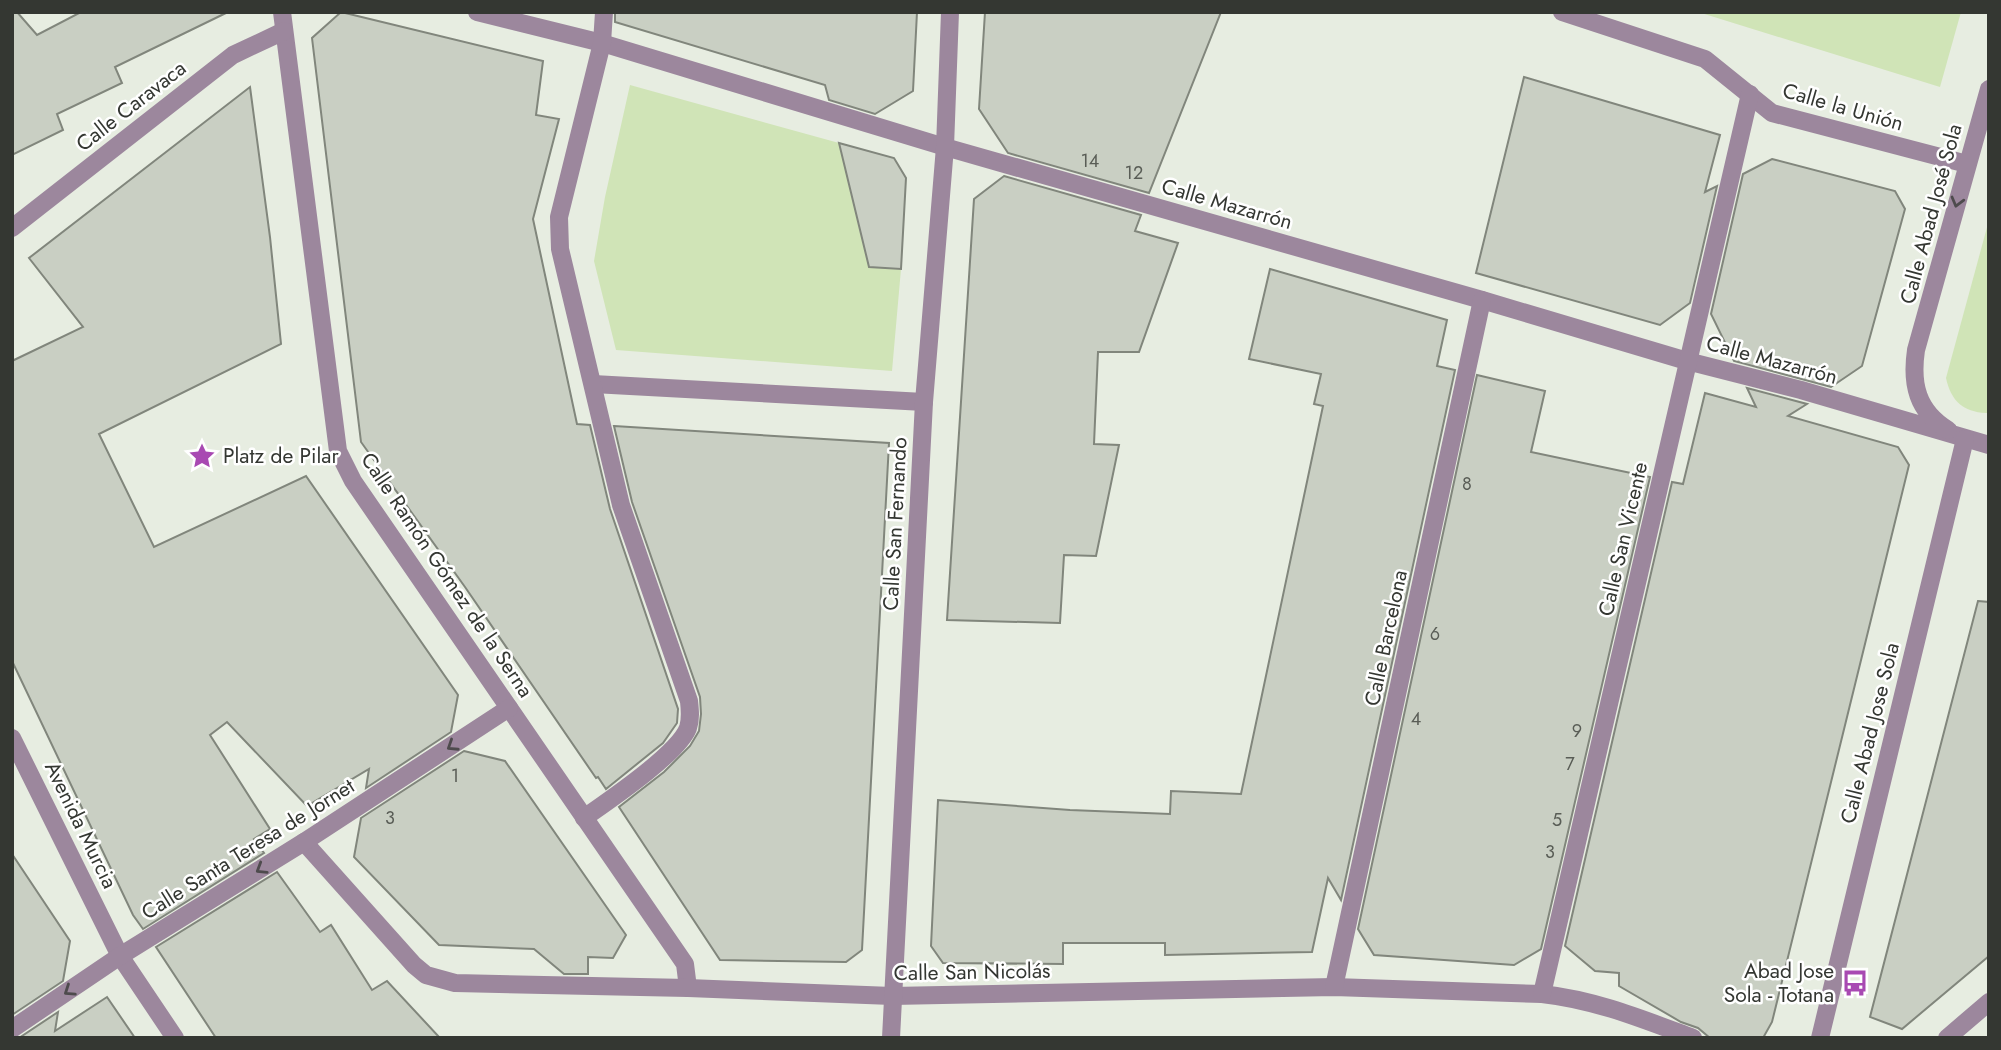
<svg xmlns="http://www.w3.org/2000/svg" width="2001" height="1050" viewBox="0 0 2001 1050" font-family="Jost,sans-serif">
	<rect width="100%" height="100%" fill="#e7ede1"/>
	<g fill="#d0e4b7">
		<path d="M 1698,12 L 1961,12 L 1940,87 Z"/>
		<path d="M 630,85 L 839,143 L 869,267 L 901,269 L 892,371 L 616,350 L 594,261 L 605,197 Z"/>
		<path d="M 1989,220 L 1989,413 L 1986,413 C 1963,412 1951,401 1946,378 Z"/>
	</g>
	<g fill="#c9cfc3" stroke="#81867c" stroke-width="2">
		<path d="M 12,12 L 17,12 L 37,35 L 81,12 L 228,12 L 115,67 L 122,83 L 57,114 L 63,130 L 12,155 Z"/>
		<path d="M 341,12 L 543,61 L 536,115 L 559,119 L 533,219 L 577,424 L 590,425 L 610,509 L 678,709 L 677,723 L 663,743 L 606,789 L 598,777 L 596,778 L 465,587 L 361,442 L 312,38 Z"/>
		<path d="M 615,12 L 917,12 L 913,91 L 875,114 L 829,100 L 825,85 L 615,22 Z"/>
		<path d="M 985,12 L 1221,12 L 1149,193 L 1008,153 L 979,109 Z"/>
		<path d="M 1524,77 L 1720,135 L 1705,192 L 1717,186 L 1690,303 L 1660,325 L 1476,273 Z"/>
		<path d="M 250,87 L 270,237 L 281,344 L 99,434 L 154,547 L 306,476 L 458,695 L 451,732 L 366,788 L 369,769 L 307,806 L 227,722 L 210,735 L 270,829 L 254,839 L 264,853 L 143,929 L 133,915 L 12,661 L 12,361 L 83,327 L 29,258 Z"/>
		<path d="M 839,143 L 894,158 L 906,178 L 901,269 L 869,267 Z"/>
		<path d="M 1772,159 L 1895,191 L 1905,209 L 1862,366 L 1831,387 L 1734,361 L 1711,314 L 1743,174 Z"/>
		<path d="M 1004,176 L 1141,215 L 1135,231 L 1178,243 L 1139,352 L 1098,352 L 1094,444 L 1119,445 L 1096,556 L 1064,555 L 1060,623 L 947,620 L 974,199 Z"/>
		<path d="M 1270,269 L 1447,320 L 1437,366 L 1455,370 L 1341,900 L 1328,878 L 1312,952 L 1165,955 L 1165,943 L 1063,943 L 1063,964 L 943,963 L 931,946 L 938,800 L 1070,810 L 1170,814 L 1171,791 L 1241,794 L 1323,406 L 1314,404 L 1321,374 L 1249,359 Z"/>
		<path d="M 1477,375 L 1545,391 L 1531,452 L 1650,477 L 1541,949 L 1514,965 L 1374,955 L 1358,929 Z"/>
		<path d="M 1747,388 L 1807,404 L 1788,416 L 1898,447 L 1909,465 L 1772,1022 L 1763,1038 L 1710,1038 L 1698,1028 L 1681,1022 L 1619,986 L 1619,973 L 1595,971 L 1565,946 L 1672,482 L 1683,484 L 1705,393 L 1756,407 Z"/>
		<path d="M 614,426 L 889,443 L 862,950 L 846,962 L 720,960 L 619,807 L 664,772 L 690,746 L 699,731 L 701,714 L 700,697 L 632,502 Z"/>
		<path d="M 1978,601 L 1989,602 L 1989,956 L 1902,1029 L 1870,1017 Z"/>
		<path d="M 464,751 L 505,761 L 626,935 L 613,958 L 588,957 L 588,974 L 564,974 L 534,949 L 439,945 L 354,857 L 361,818 Z"/>
		<path d="M 12,854 L 70,941 L 63,981 L 12,1015 Z"/>
		<path d="M 277,872 L 320,932 L 331,925 L 372,990 L 387,981 L 440,1038 L 216,1038 L 156,947 Z"/>
		<path d="M 107,997 L 135,1038 L 19,1038 L 58,1012 L 55,1031 Z"/>
	</g>
	<g fill="none" stroke-linecap="round" stroke-linejoin="round">
		<g stroke="#9c879d" stroke-width="18">
			<path d="M 282,12 L 338,451 L 353,481 L 685,964 L 688,988"/>
			<path d="M 477,12 L 602,43 L 945,147 L 1482,300 L 1687,361 L 1801,390 L 1989,445"/>
			<path d="M 1562,12 L 1705,59 L 1772,113 L 1967,164"/>
			<path d="M 12,228 L 233,55 L 284,31"/>
			<path d="M 593,384 L 924,402"/>
			<path d="M 1948,430 C 1917,411 1911,384 1916,350 L 1989,89"/>
			<path d="M 12,738 L 120,956 L 175,1038"/>
			<path d="M 584,818 C 608,801 678,754 688,728 C 691,719 690,710 689,701 L 621,505 L 560,249 L 559,217 L 602,43 L 604,12"/>
			<path d="M 304,842 L 414,965 L 426,975 L 455,983 L 688,988 L 892,996 L 1334,987 L 1542,994 C 1596,1000 1642,1019 1693,1038"/>
			<path d="M 1334,987 L 1482,300"/>
			<path d="M 1542,994 L 1750,94"/>
			<path d="M 12,1029 L 120,956 L 304,842 L 509,708"/>
			<path d="M 891,1038 L 924,402 L 945,147 L 950,12"/>
			<path d="M 1820,1038 L 1965,439"/>
			<path d="M 1947,1038 L 1989,1002"/>
		</g>
	</g>
	<defs><path id="oneway-chevron" d="M-2-3.5L2.5 0L-2 3.5" fill="none" stroke-width="1.6" stroke-linecap="round" stroke-linejoin="round" transform="scale(1.75)"/></defs>
	<g stroke="#4e4b4d">
		<use href="#oneway-chevron" transform="translate(1957 202) rotate(105)"/>
		<use href="#oneway-chevron" transform="translate(452 746) rotate(147)"/>
		<use href="#oneway-chevron" transform="translate(261 869) rotate(148)"/>
		<use href="#oneway-chevron" transform="translate(69 991) rotate(146)"/>
	</g>
	<defs>
		<g id="sight-bare" transform="scale(2.1)"><path d="M0-6L1.8-2.2L6-1.7L2.9 1.2L3.7 5.4L0 3.3L-3.7 5.4L-2.9 1.2L-6-1.7L-1.8-2.2Z" fill="#a849b2" stroke="#fff" stroke-width="2.5" paint-order="stroke"/></g>
		<g id="bus-bare" transform="scale(2.1)"><path d="M-5-6H5V4H4V6H2V4H-2V6H-4V4H-5ZM-3.5-4V0h7V-4ZM-3.5 1.2v1.5H-2V1.2ZM2 1.2v1.5H3.5V1.2Z" fill="#a849b2" stroke="#fff" stroke-width="2.5" paint-order="stroke"/></g>
	</defs>
	<g fill-rule="evenodd">
		<use href="#sight-bare" x="202" y="456"/>
		<use href="#bus-bare" x="1855" y="983"/>
	</g>
	<g text-anchor="middle" dominant-baseline="central" stroke-width="5" stroke-linejoin="round" paint-order="stroke">
		<g font-size="18" fill="#595d56">
			<text x="1090" y="161">14</text>
			<text x="1134" y="173">12</text>
			<text x="1467" y="484">8</text>
			<text x="1435" y="634">6</text>
			<text x="1416" y="719">4</text>
			<text x="1577" y="731">9</text>
			<text x="1570" y="764">7</text>
			<text x="455" y="776">1</text>
			<text x="390" y="818">3</text>
			<text x="1557" y="820">5</text>
			<text x="1550" y="852">3</text>
		</g>
		<g font-size="21" fill="#343732" stroke="#fff">
			<text transform="translate(131 106) rotate(-38)">Calle Caravaca</text>
			<text transform="translate(1843 107) rotate(16)">Calle la Unión</text>
			<text transform="translate(1227 204) rotate(16)">Calle Mazarrón</text>
			<text transform="translate(1931 214) rotate(-75)">Calle Abad José Sola</text>
			<text transform="translate(1772 360) rotate(15)">Calle Mazarrón</text>
			<text transform="translate(895 524) rotate(-87)">Calle San Fernando</text>
			<text transform="translate(1623 539) rotate(-77)">Calle San Vicente</text>
			<text transform="translate(447 575) rotate(56)">Calle Ramón Gómez de la Serna</text>
			<text transform="translate(1386 638) rotate(-78)">Calle Barcelona</text>
			<text transform="translate(1870 733) rotate(-76)">Calle Abad Jose Sola</text>
			<text transform="translate(81 825) rotate(64)">Avenida Murcia</text>
			<text transform="translate(248 849) rotate(-32)">Calle Santa Teresa de Jornet</text>
			<text transform="translate(972 972) rotate(-1)">Calle San Nicolás</text>
		</g>
		<g font-size="21" fill="#343732" stroke="#fff" text-anchor="start">
			<text x="223" y="456">Platz de Pilar</text>
			<text x="1834" y="971" text-anchor="end">Abad Jose<tspan x="1834" dy="24">Sola - Totana</tspan></text>
		</g>
	</g>
	<rect width="2001" height="1050" fill="none" stroke="#343732" stroke-width="28"/>
</svg>
